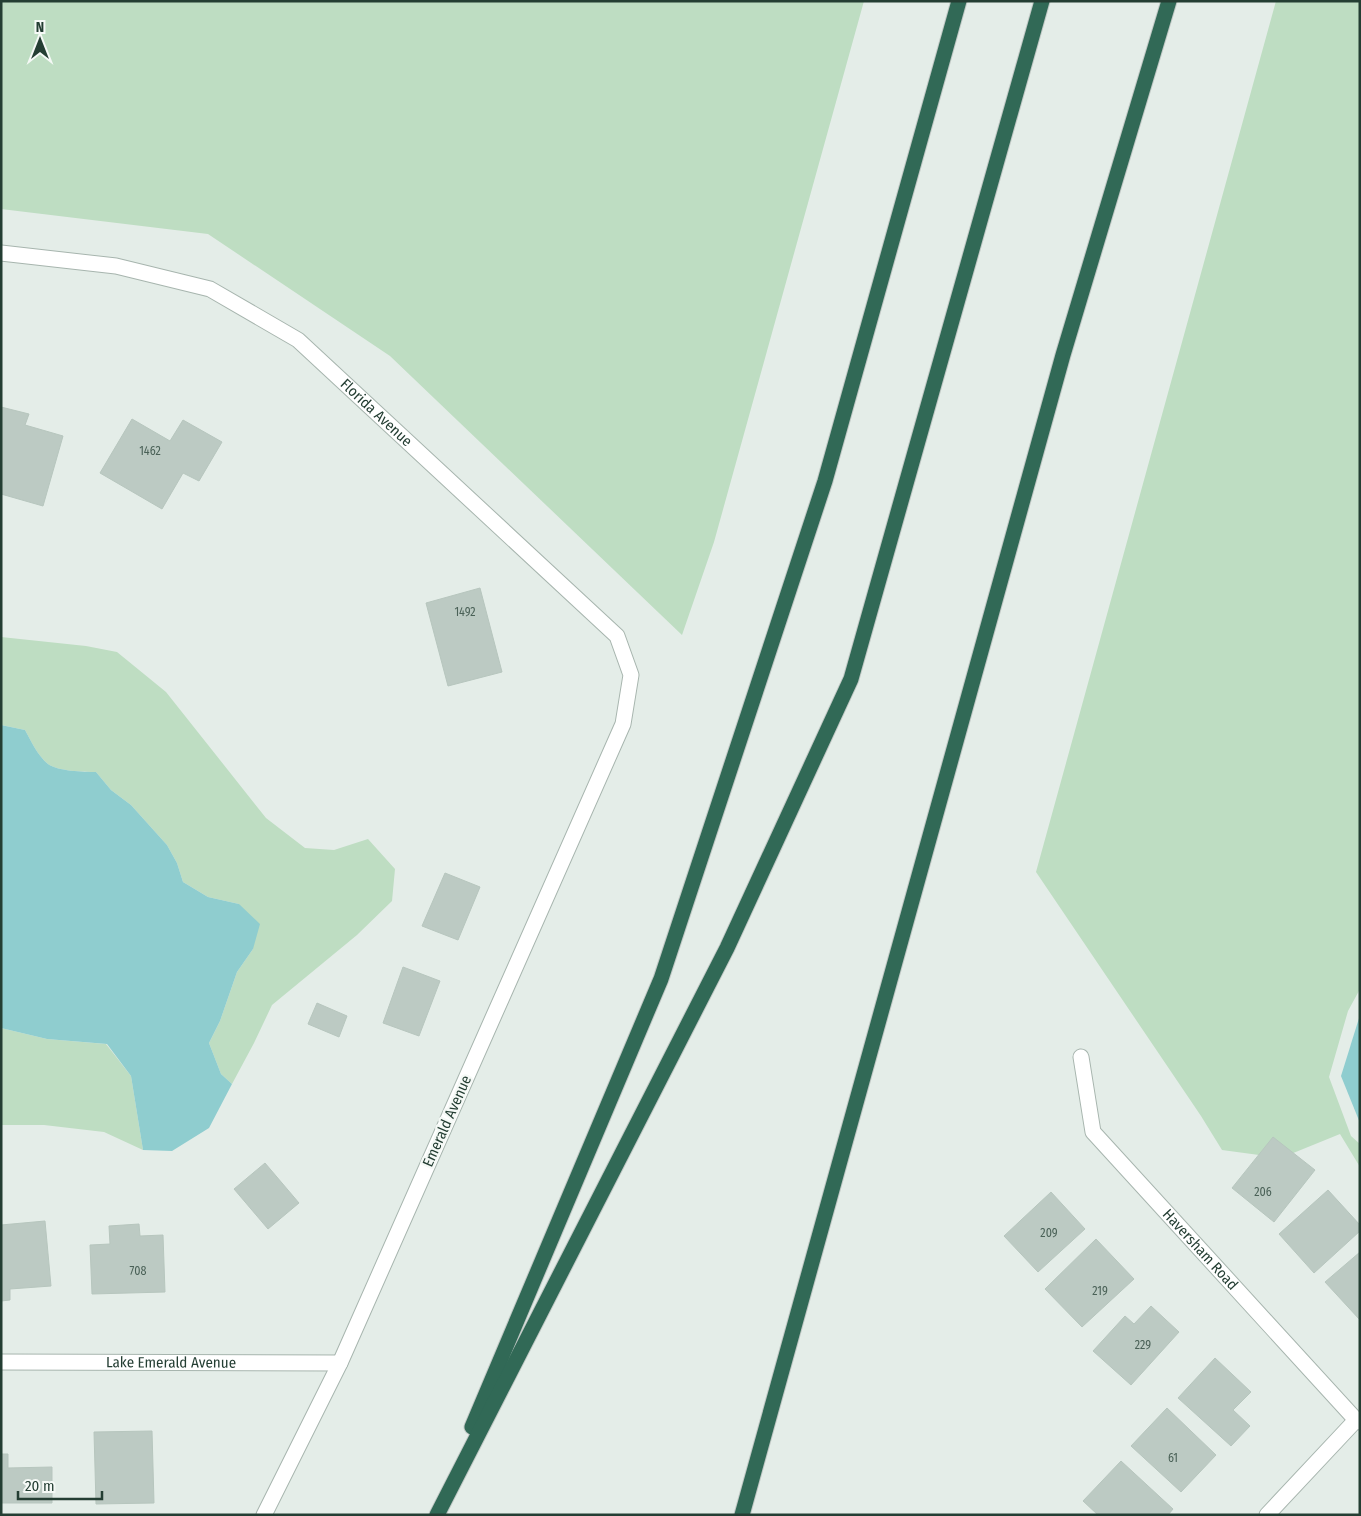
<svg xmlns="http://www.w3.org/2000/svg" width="1361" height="1516" viewBox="0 0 1361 1516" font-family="'Fira Sans Condensed',sans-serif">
	<rect width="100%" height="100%" fill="#e4ede8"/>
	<g fill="#beddc2">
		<path d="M 1,1 L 864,1 L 714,542 L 682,635 L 390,356 L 208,234 L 1,209 Z"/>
		<path d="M 1276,1 L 1360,1 L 1360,989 L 1348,1011 L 1329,1077 L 1351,1136 L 1360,1144 L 1360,1167 L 1340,1134 L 1281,1158 L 1222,1150 L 1201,1116 L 1036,872 Z"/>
		<path d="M 1,637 L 86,646 L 117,652 L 166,692 L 266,818 L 305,848 L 334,850 L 368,839 L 395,869 L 392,901 L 357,935 L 272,1005 L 254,1043 L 232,1084 L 221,1074 L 209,1043 L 220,1021 L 237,972 L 253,949 L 239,904 L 208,897 L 183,882 L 177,863 L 167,845 L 131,805 L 111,790 L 96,772 C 84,772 57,771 48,764 C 38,756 31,741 25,730 L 1,725 Z"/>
		<path d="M 1,1028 L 47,1039 L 106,1044 L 131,1076 L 143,1150 L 104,1132 L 44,1125 L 1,1125 Z"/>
	</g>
	<g fill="#8fcdcf">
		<path d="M 1,725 L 25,730 C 31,741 38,756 48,764 C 57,771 84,772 96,772 L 111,790 L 131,805 L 167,845 L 177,863 L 183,882 L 208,897 L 239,904 L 260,924 L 253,949 L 237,972 L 220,1021 L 209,1043 L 221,1074 L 232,1084 L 209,1128 L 172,1151 L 143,1150 L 131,1076 L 107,1044 L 47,1039 L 1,1028 Z"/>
		<path d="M 1360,1015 L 1360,1123 L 1341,1076 Z"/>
	</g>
	<g fill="#bccac3" stroke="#b7c6be">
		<path d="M 1,407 L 29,414 L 25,425 L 63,436 L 43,506 L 1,494 Z"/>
		<path d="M 132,419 L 170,441 L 183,420 L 222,442 L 199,481 L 183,473 L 162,509 L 100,473 Z"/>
		<path d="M 480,588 L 502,672 L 448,686 L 426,603 Z"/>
		<path d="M 445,873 L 480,887 L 458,940 L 422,926 Z"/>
		<path d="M 403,967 L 440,981 L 419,1036 L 383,1023 Z"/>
		<path d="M 317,1003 L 347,1016 L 339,1037 L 308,1024 Z"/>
		<path d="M 1273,1137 L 1315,1170 L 1274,1222 L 1232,1188 Z"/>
		<path d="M 265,1163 L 299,1203 L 268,1229 L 234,1189 Z"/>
		<path d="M 1328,1190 L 1360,1225 L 1360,1231 L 1314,1273 L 1279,1234 Z"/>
		<path d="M 1051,1192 L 1085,1229 L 1038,1272 L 1004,1236 Z"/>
		<path d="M 45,1221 L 51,1286 L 10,1289 L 10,1300 L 1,1301 L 1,1225 Z"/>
		<path d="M 139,1224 L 140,1236 L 163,1235 L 165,1292 L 92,1294 L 90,1245 L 110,1244 L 109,1226 Z"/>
		<path d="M 1096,1239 L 1134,1279 L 1082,1327 L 1045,1289 Z"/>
		<path d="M 1360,1252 L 1360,1320 L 1325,1282 Z"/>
		<path d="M 1151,1306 L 1179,1332 L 1131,1385 L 1093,1351 L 1125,1316 L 1134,1324 Z"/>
		<path d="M 1215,1358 L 1251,1392 L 1233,1410 L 1250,1426 L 1231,1446 L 1178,1398 Z"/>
		<path d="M 1167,1408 L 1216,1455 L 1181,1492 L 1131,1446 Z"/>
		<path d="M 152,1431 L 154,1503 L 96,1504 L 94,1432 Z"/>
		<path d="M 1,1454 L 8,1454 L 8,1468 L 52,1467 L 52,1503 L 1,1503 Z"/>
		<path d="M 1121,1461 L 1173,1509 L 1168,1515 L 1098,1515 L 1083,1501 Z"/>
	</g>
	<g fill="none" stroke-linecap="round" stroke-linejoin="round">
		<g stroke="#a7b5ae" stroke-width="17">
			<g id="minor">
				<path id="s1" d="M 1,253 L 116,266 L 210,289 L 298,340 L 617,636 L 631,675 L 623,724 L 340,1363 L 264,1515"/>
				<path id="s2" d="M 1081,1057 L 1093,1132 L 1356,1420 L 1360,1422"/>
				<path id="s3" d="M 1,1362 L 340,1363"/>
				<path d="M 1267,1515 L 1356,1420"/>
			</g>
		</g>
		<g stroke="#c2c9c6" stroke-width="17">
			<g id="highway">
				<path d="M 472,1427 L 661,979 L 825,481 L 959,1"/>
				<path d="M 437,1515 L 727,948 L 851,679 L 1042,1"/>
				<path d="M 742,1515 L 1063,355 L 1169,1"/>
			</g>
		</g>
		<use href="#minor" stroke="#fff" stroke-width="15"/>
		<use href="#highway" stroke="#316956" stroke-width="15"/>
	</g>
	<g text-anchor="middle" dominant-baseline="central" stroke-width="4.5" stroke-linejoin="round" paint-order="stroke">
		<g font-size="12" fill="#4a6157">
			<text x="150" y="451">1462</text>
			<text x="465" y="612">1492</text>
			<text x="1263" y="1192">206</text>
			<text x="1049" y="1233">209</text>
			<text x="138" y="1271">708</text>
			<text x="1100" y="1291">219</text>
			<text x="1143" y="1345">229</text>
			<text x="1173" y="1458">61</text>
		</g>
		<g font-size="15" fill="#243e33" stroke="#f5f9f6">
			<text stroke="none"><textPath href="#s1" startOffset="421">Florida Avenue</textPath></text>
			<text transform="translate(447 1121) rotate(-66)">Emerald Avenue</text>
			<text stroke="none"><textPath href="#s2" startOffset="235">Haversham Road</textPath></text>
			<text stroke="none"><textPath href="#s3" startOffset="170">Lake Emerald Avenue</textPath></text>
		</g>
	</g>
	<rect width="1361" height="1516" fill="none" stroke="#243e33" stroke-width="5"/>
	<g transform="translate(40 40)" stroke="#f5f9f6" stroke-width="4" paint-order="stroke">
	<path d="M0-4L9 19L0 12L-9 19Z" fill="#243e33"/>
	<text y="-8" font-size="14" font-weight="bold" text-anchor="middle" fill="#243e33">N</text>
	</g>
	<path d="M18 1491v8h84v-8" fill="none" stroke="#243e33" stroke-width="2.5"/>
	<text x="25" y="1491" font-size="15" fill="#243e33" stroke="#f5f9f6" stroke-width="4" paint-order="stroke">20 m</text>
</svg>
